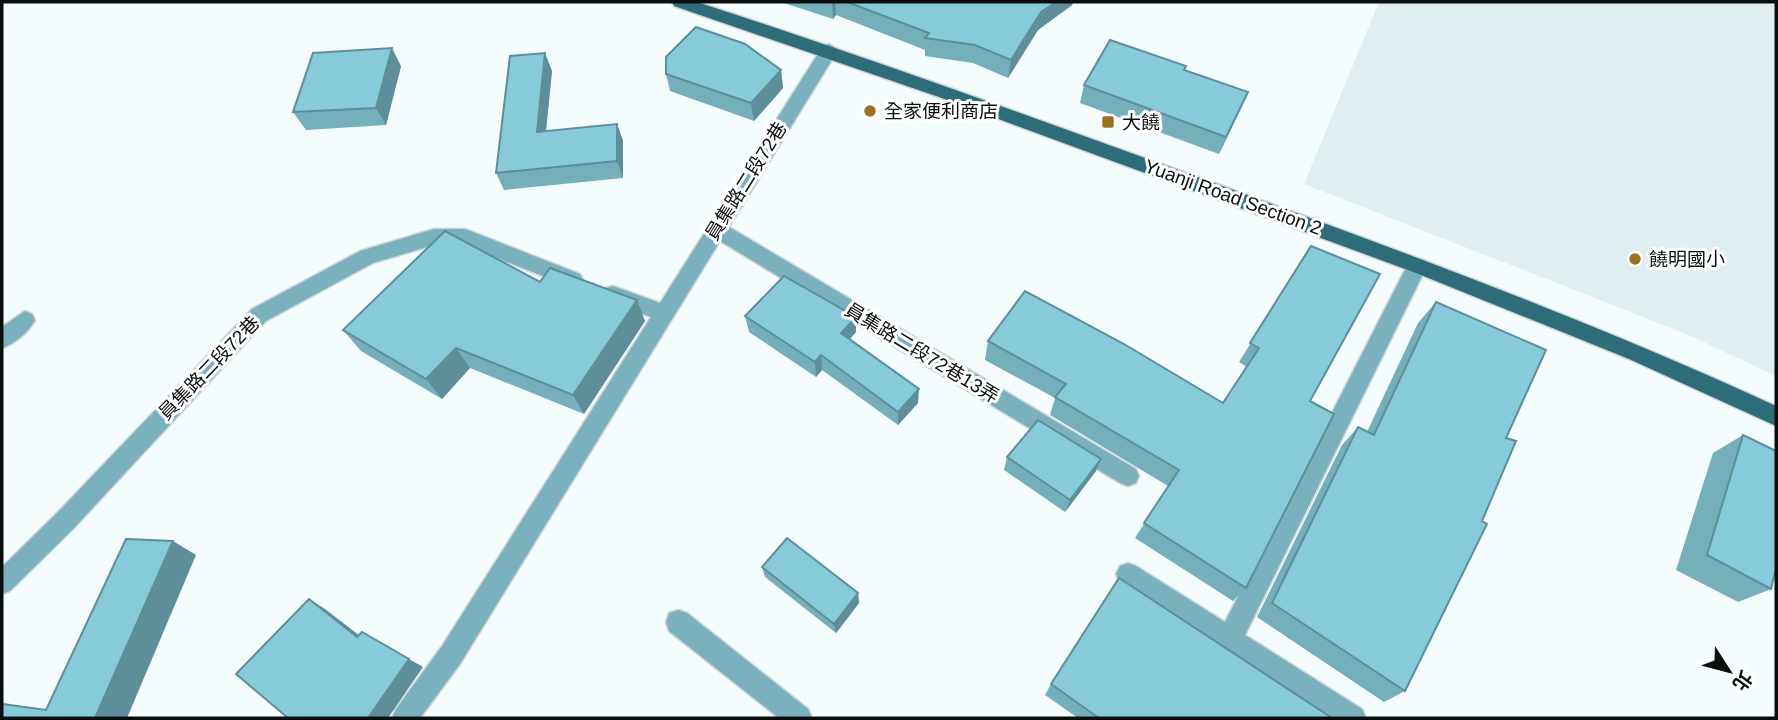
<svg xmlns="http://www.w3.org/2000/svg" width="1778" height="720" viewBox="0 0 1778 720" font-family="Arial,'Noto Sans TC',sans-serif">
	<rect width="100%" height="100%" fill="#f5fcfd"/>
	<path fill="#e0eef2" d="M 1379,2 L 1776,2 L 1776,376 L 1684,333 L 1304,184 Z"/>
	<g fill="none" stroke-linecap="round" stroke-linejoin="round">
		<g stroke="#d0d6d7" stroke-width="3">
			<g id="minor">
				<path d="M 829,44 L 838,50 L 729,227 L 1136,469 L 1139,476 L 1136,483 L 1128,486 L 1120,483 L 720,241 L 460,664 L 420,718 L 392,718 L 396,709 L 442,646 L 651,317 L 606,300 L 603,294 L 606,288 L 613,286 L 660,303 L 823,46 Z"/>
				<path d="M 434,229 L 465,229 L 580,274 L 583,280 L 580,286 L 573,288 L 464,245 L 434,245 L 373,263 L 266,321 L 73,529 L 10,591 L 2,594 L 2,567 L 57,513 L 252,309 L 360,251 Z"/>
				<path d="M 1417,258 L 1424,260 L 1427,266 L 1245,635 L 1362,709 L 1366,718 L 1330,718 L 1120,582 L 1116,574 L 1120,566 L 1128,563 L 1136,566 L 1225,622 L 1410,260 Z"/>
				<path d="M 25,311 L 32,314 L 35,320 C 29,332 14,344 2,348 L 2,327 Z"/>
				<path d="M 678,610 L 687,613 L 808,709 L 812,718 L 779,718 L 669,631 L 666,622 L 669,613 Z"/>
			</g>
		</g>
		<g stroke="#d0d6d7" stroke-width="3">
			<path id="major" d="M 672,2 L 697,2 C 864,56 1029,116 1195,176 C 1391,247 1587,319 1776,406 L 1776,426 L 1629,359 L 1416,273 L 939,97 L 674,6 Z"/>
		</g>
		<use href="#minor" fill="#7bb1be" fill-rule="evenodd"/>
		<use href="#major" fill="#2d6d7a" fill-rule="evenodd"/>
	</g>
	<g fill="#74afbb">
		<path d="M 784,2 L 1073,2 L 1072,5 L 1038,30 L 1008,78 L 973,63 L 925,56 L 925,50 L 836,15 L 833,19 L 784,3 Z"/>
		<path d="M 401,66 L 386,125 L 306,130 L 293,112 Z"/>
		<path d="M 781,70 L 783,88 L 754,121 L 670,91 L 666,74 Z"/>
		<path d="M 1184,70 L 1248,92 L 1240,110 L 1219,154 L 1080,103 L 1084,85 Z"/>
		<path d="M 552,71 L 546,131 L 617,124 L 623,141 L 623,178 L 504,190 L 496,173 Z"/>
		<path d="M 1311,246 L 1310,401 L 1246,588 L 1233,601 L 1135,538 L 1168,486 L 1050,415 L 1055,398 L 985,360 L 988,341 L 1223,403 L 1247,367 L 1239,362 Z"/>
		<path d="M 540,282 L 645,321 L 584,414 L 470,368 L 442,399 L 361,351 L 343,330 Z"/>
		<path d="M 1436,302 L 1506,438 L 1405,691 L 1384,702 L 1257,617 L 1342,445 L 1358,427 L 1367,432 L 1418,323 Z"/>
		<path d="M 745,316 L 856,332 L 849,340 L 918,403 L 898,425 L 822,370 L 816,377 L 749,332 Z"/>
		<path d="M 1743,435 L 1771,589 L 1738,602 L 1676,570 L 1713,453 Z"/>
		<path d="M 1007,457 L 1096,471 L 1065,512 L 1004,470 Z"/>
		<path d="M 762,567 L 858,593 L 859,603 L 836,633 L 765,577 Z"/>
		<path d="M 1051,684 L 1332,718 L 1078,718 L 1045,695 Z"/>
	</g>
	<g fill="#5e8e99">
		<path d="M 832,2 L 835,2 L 836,15 L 833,19 Z"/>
		<path d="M 1056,2 L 1073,2 L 1072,5 L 1038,30 L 1008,78 L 1011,60 L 1041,12 Z"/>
		<path d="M 392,48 L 401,66 L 386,125 L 376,108 Z"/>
		<path d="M 545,53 L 552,71 L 544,149 L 537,132 Z"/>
		<path d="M 781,70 L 783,88 L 754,121 L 751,103 Z"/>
		<path d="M 1248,92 L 1240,110 L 1219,154 L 1226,137 Z"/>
		<path d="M 617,124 L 623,141 L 623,178 L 617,161 Z"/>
		<path d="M 637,300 L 645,321 L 584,414 L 573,395 Z"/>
		<path d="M 856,317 L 856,332 L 842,348 L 841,333 Z"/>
		<path d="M 456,348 L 470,368 L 442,399 L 426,379 Z"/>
		<path d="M 821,355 L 822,370 L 816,377 L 815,362 Z"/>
		<path d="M 919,389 L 918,403 L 898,425 L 898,412 Z"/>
		<path d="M 1101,459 L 1096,471 L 1065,512 L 1070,500 Z"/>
		<path d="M 173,541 L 196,555 L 127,718 L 95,718 Z"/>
		<path d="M 858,593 L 859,603 L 836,633 L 834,624 Z"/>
		<path d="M 309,599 L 325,609 L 373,646 L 357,637 Z"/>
		<path d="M 409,659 L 423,667 L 388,718 L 368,718 Z"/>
	</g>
	<g fill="#87cbda" stroke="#5e8e99" stroke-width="2">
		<path d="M 847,2 L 1056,2 L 1041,12 L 1011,60 L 975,45 L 925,38 L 929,33 Z"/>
		<path d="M 696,27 L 745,44 L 781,70 L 751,103 L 666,74 L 666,57 Z"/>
		<path d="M 1110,40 L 1186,66 L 1184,70 L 1248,92 L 1226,137 L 1084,85 Z"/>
		<path d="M 392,48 L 376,108 L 293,112 L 313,53 Z"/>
		<path d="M 545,53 L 537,132 L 617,124 L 617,161 L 496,173 L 510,56 Z"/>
		<path d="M 445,231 L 540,282 L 550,268 L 637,300 L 573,395 L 456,348 L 426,379 L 343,330 Z"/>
		<path d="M 1311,246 L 1380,274 L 1310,401 L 1334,414 L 1246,588 L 1144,523 L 1179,470 L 1055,397 L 1066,384 L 988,341 L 1025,291 L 1124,344 L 1223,403 L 1259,348 L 1250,343 Z"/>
		<path d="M 784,276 L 856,317 L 841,333 L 919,389 L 898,412 L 821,355 L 815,362 L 745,316 Z"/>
		<path d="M 1436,302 L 1546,350 L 1506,438 L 1516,441 L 1482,521 L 1487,524 L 1405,691 L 1272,603 L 1358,427 L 1374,435 Z"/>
		<path d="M 1038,420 L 1101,459 L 1070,500 L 1007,457 Z"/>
		<path d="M 1743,435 L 1776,451 L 1776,568 L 1771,589 L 1707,555 Z"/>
		<path d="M 787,538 L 858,593 L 834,624 L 762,567 Z"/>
		<path d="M 126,539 L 173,541 L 95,718 L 2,718 L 2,704 L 46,710 Z"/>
		<path d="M 1119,578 L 1332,718 L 1099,718 L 1051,684 Z"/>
		<path d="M 309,599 L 357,637 L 362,632 L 409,659 L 368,718 L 288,718 L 236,674 Z"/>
	</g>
	<g fill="#9e6e21" stroke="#fff" stroke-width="2.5">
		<circle cx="870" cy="111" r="7"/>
		<rect x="1101" y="115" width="14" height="14" rx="3.5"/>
		<circle cx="1635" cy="259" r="7"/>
	</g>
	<g text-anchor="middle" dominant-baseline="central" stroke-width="6" stroke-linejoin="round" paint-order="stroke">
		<g font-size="19" fill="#0b0e0e" stroke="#fff" text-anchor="start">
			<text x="884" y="111">全家便利商店</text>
			<text x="1122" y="122">大饒</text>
			<text x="1649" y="259">饒明國小</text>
		</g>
		<g font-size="19" fill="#0b0e0e" stroke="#fff">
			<text transform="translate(746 181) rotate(-58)">員集路二段72巷</text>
			<text transform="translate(1233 197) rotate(20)">Yuanji Road Section 2</text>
			<text transform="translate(922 353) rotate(31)">員集路二段72巷13弄</text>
			<text transform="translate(209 368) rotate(-46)">員集路二段72巷</text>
		</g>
	</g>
	<rect width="1778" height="720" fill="none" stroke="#0b0e0e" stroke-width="7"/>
	<g transform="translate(1729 671) rotate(126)" stroke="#ffffff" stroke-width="5" paint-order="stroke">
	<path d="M0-5L12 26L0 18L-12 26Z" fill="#0b0e0e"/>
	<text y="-10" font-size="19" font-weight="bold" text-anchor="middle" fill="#0b0e0e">北</text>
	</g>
</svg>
